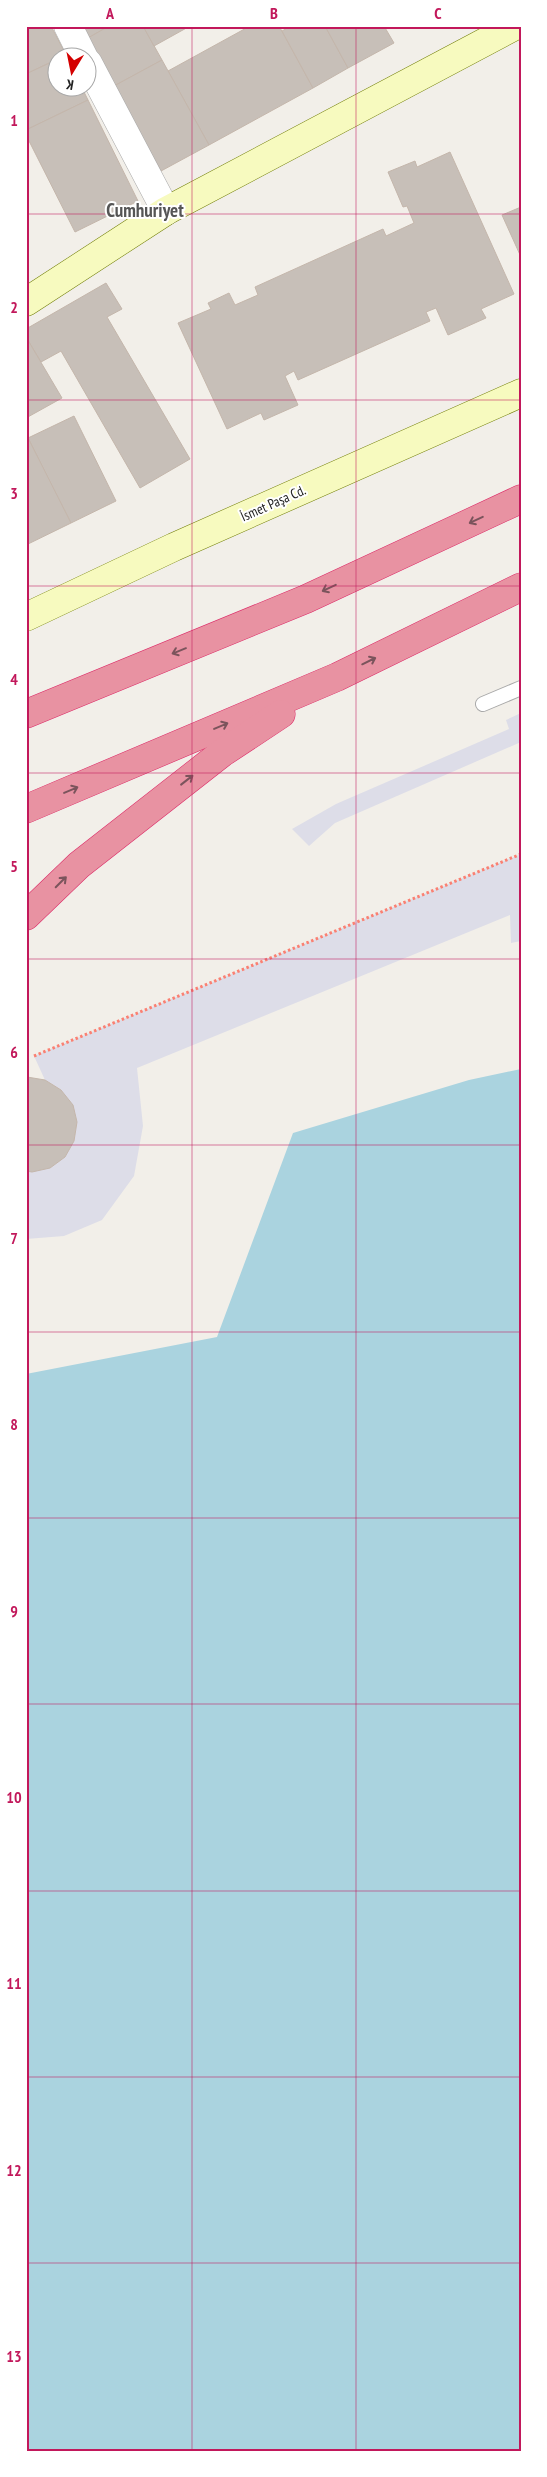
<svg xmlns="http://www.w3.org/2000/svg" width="547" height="2477" viewBox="0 0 547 2477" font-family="'PT Sans Narrow',sans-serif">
	<rect width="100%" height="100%" fill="#f2efe9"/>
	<g fill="#dddde8">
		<path d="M 521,713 L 521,742 L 335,823 L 309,846 L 292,829 L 336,804 L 509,729 L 506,720 Z"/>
		<path d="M 521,854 L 521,941 L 511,943 L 510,915 L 137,1068 L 143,1126 L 134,1176 L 102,1220 L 64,1236 L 26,1239 L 26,1171 L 50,1168 L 65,1157 L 74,1141 L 77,1122 L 72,1105 L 61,1090 L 45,1080 L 34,1056 Z"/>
	</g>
	<path fill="#aad3df" d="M 521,1069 L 521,2451 L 26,2451 L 26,1374 L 217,1337 L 293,1133 L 469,1080 Z"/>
	<g fill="#c7bfb8" stroke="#c4b6ab">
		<path d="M 26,26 L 51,26 L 66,55 L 26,74 Z"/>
		<path d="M 81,26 L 109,26 L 88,38 Z"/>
		<path d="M 109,26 L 143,26 L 162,60 L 114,86 L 88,38 Z"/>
		<path d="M 143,26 L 190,26 L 154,46 Z"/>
		<path d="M 250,26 L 279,26 L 313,88 L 209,145 L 168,71 Z"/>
		<path d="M 291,26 L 325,26 L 348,68 L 313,88 L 282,31 Z"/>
		<path d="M 325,26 L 384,26 L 394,43 L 348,68 Z"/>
		<path d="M 58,59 L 58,88 L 82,88 L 88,100 L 26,130 L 26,74 Z"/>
		<path d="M 162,60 L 209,145 L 161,171 L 114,86 Z"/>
		<path d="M 88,100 L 138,201 L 75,232 L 26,135 L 26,130 Z"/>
		<path d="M 450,152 L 514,294 L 481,309 L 486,318 L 448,335 L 436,308 L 426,312 L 430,321 L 298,380 L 294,371 L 285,376 L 298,405 L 264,420 L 261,413 L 227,429 L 178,323 L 211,309 L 208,303 L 229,293 L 235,305 L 258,295 L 255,287 L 383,229 L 386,236 L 414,223 L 407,206 L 403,207 L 388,172 L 415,161 L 417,167 Z"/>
		<path d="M 521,207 L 521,257 L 502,215 Z"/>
		<path d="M 106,283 L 122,309 L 107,317 L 190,459 L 140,488 L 61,351 L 41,362 L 26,337 L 26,329 Z"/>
		<path d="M 26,337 L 62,398 L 26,418 Z"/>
		<path d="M 74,416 L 116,501 L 71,523 L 28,438 Z"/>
		<path d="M 28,438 L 71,523 L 26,545 L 26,439 Z"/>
		<path d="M 27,1077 L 45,1080 L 61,1090 L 73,1105 L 77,1122 L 74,1141 L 65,1157 L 50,1168 L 32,1172 L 26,1171 Z"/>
	</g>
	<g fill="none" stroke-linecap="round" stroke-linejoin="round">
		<g stroke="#a9a9a9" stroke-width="16">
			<path id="lane" d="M 483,704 L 521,688"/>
		</g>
		<g stroke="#a9a9a9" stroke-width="29">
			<g id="street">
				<path d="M 68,26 L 84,58"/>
				<path d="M 88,63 L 166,211"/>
			</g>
		</g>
		<g stroke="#707d05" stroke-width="29">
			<g id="secondary">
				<path d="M 26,302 L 166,211 L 515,26"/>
				<path d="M 26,617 L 174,547 L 521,393"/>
			</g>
		</g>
		<g stroke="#dc2a67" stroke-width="29">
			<g id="highway">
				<path d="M 26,714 L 306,599 L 521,499"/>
				<path d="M 26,809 L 337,677 L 521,587"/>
				<path d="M 26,916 L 79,865 L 222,753 L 281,714"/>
			</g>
		</g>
		<path stroke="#fa8072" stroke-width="3" stroke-dasharray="2.5 2.5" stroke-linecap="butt" d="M 34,1056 L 521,854"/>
		<use href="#lane" stroke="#fff" stroke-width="14"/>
		<use href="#street" stroke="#fff" stroke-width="28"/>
		<use href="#secondary" stroke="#f7fabf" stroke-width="28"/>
		<use href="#highway" stroke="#e892a2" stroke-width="28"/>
	</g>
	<defs><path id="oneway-shaft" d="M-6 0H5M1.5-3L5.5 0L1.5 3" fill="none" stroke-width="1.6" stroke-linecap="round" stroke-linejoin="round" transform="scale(1.25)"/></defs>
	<g stroke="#7b545c">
		<use href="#oneway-shaft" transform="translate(476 520) rotate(155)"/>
		<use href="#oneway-shaft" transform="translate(329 588) rotate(155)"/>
		<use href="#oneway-shaft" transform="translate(179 651) rotate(158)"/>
		<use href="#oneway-shaft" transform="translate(369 661) rotate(-26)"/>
		<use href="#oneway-shaft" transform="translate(221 726) rotate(-23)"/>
		<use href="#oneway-shaft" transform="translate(187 780) rotate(-38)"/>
		<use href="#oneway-shaft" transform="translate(71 790) rotate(-23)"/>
		<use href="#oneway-shaft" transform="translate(61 882) rotate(-45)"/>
	</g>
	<path fill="none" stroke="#c2185b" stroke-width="1" stroke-opacity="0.55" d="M 192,26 L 192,2451M 356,26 L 356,2451M 26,214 L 521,214M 26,400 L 521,400M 26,586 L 521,586M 26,773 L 521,773M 26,959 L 521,959M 26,1145 L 521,1145M 26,1332 L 521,1332M 26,1518 L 521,1518M 26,1704 L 521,1704M 26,1891 L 521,1891M 26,2077 L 521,2077M 26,2263 L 521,2263"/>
	<g text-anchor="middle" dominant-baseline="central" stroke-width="4" stroke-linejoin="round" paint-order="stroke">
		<g font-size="14" fill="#222" stroke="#fff">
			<text transform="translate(273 503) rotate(-24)">İsmet Paşa Cd.</text>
		</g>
		<g font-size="19" font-weight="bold" fill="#555" stroke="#fff">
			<text x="145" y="210">Cumhuriyet</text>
		</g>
	</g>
	<rect width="547" height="2477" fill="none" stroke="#ffffff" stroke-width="55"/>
	<g transform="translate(72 72) rotate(190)"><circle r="24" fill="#ffffff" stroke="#a7a7a7"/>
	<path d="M0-4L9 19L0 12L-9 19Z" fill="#d40000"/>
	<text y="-8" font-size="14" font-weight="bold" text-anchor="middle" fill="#222222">K</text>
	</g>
	<rect x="28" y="28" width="492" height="2422" fill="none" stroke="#c2185b" stroke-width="2"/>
	<g font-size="16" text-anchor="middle" font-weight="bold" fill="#c2185b">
		<text x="110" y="19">A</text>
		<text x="274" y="19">B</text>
		<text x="438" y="19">C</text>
		<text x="14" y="126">1</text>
		<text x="14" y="313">2</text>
		<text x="14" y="499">3</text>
		<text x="14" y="685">4</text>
		<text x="14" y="872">5</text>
		<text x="14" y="1058">6</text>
		<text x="14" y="1244">7</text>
		<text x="14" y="1430">8</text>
		<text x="14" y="1617">9</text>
		<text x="14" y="1803">10</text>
		<text x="14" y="1989">11</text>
		<text x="14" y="2176">12</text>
		<text x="14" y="2362">13</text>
	</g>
</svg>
